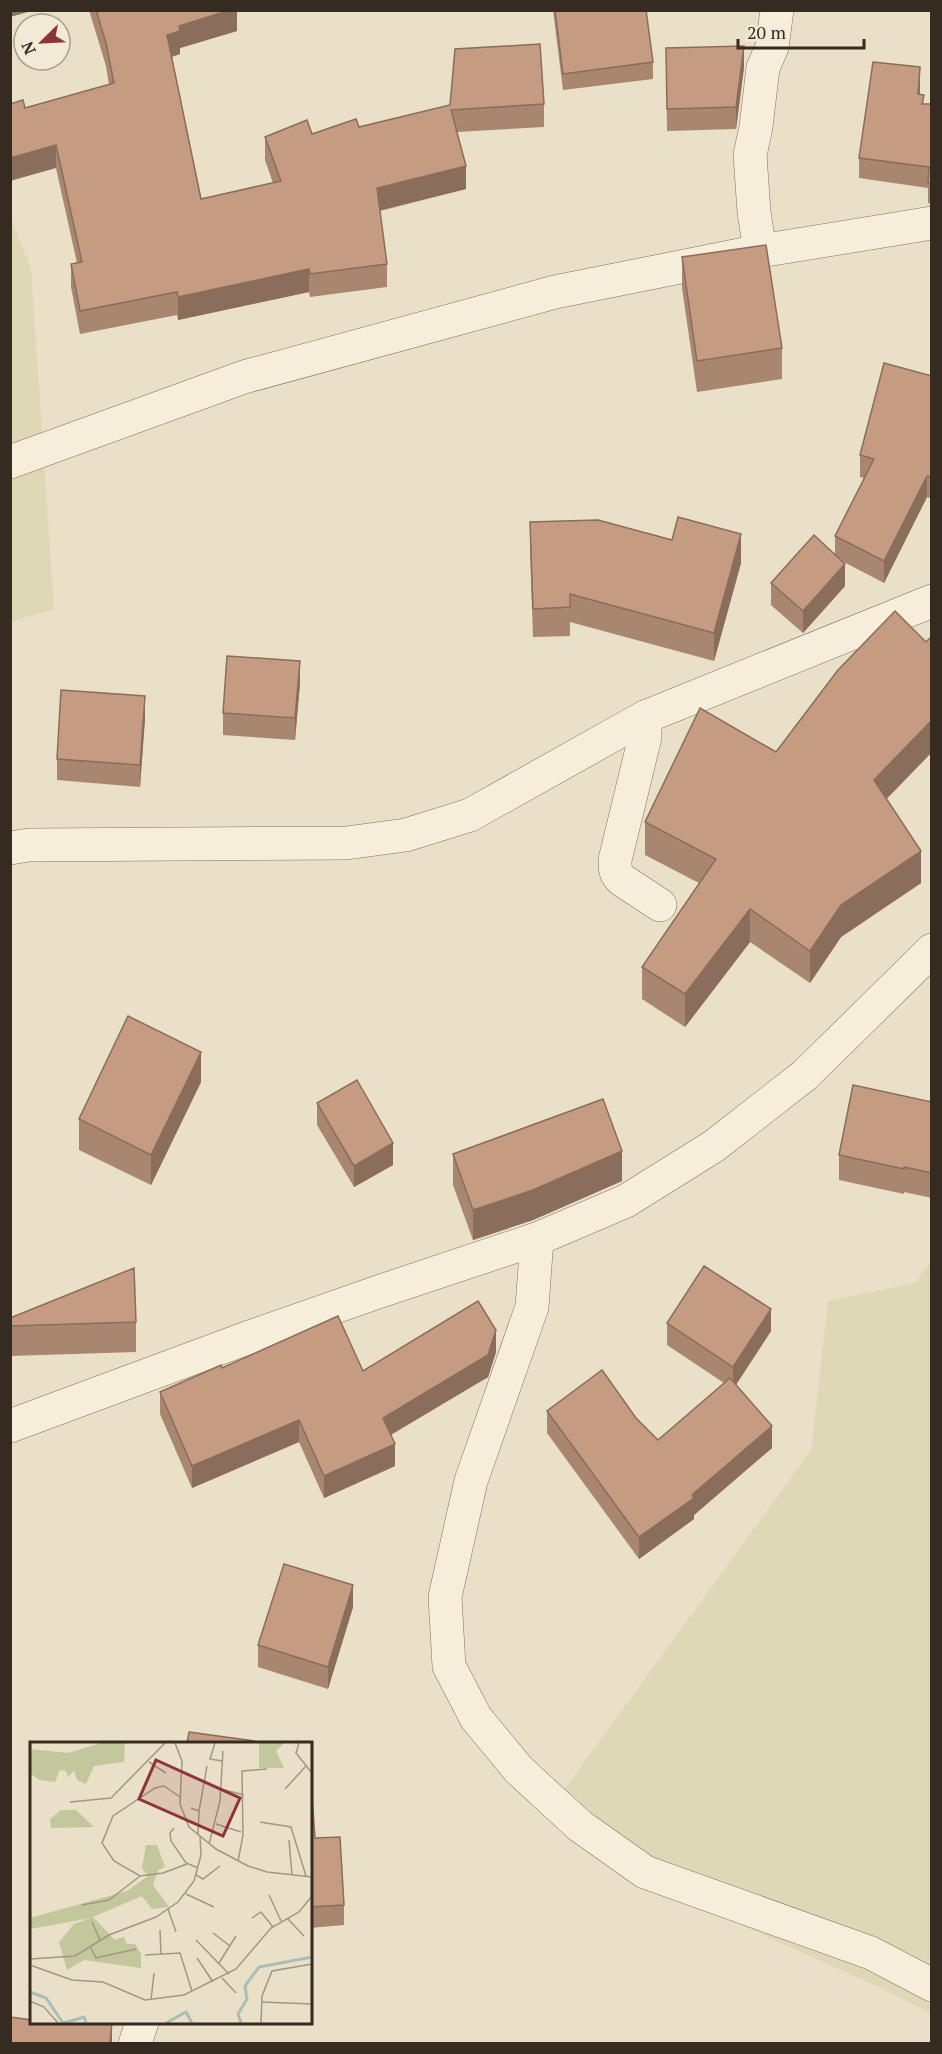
<svg xmlns="http://www.w3.org/2000/svg" width="942" height="2054" viewBox="0 0 942 2054" font-family="'PT Serif',serif">
	<rect width="100%" height="100%" fill="#eadfc7"/>
	<g fill="#dfd8b6">
		<path d="M 10,216 L 31,269 L 54,609 L 11,622 Z"/>
		<path d="M 931,1261 L 931,2014 L 881,1988 L 612,1867 L 548,1812 L 811,1450 L 828,1301 L 915,1283 Z"/>
	</g>
	<g fill="none" stroke-linecap="round" stroke-linejoin="round">
		<g stroke="#84725e" stroke-width="34">
			<g id="minor">
				<path d="M 760,251 L 754,212 L 750,155 L 756,127 L 763,68 L 772,47 L 777,10"/>
				<path d="M 10,462 L 244,377 L 555,292 L 760,251 L 932,223"/>
				<path d="M 10,848 L 29,845 L 346,843 L 406,835 L 470,815 L 645,717"/>
				<path d="M 660,905 L 622,880 C 615,874 615,869 615,860 L 645,737 L 645,717 L 932,601"/>
				<path d="M 537,1239 L 532,1307 L 471,1481 L 445,1597 L 449,1666 L 476,1718 L 519,1770 L 580,1826 L 645,1872 L 871,1953 L 932,1985"/>
				<path d="M 10,1426 L 247,1338 L 378,1292 L 537,1239 L 626,1201 L 714,1146 L 805,1075 L 932,950"/>
				<path d="M 135,2044 L 142,2022"/>
			</g>
		</g>
		<use href="#minor" stroke="#f6edda" stroke-width="33"/>
	</g>
	<g fill="#a9866f">
		<path d="M 89,10 L 237,10 L 237,31 L 180,48 L 180,54 L 172,57 L 201,199 L 273,183 L 265,160 L 265,137 L 312,134 L 359,127 L 450,105 L 544,104 L 544,127 L 457,132 L 466,189 L 380,211 L 387,264 L 387,287 L 310,297 L 309,292 L 178,320 L 177,315 L 80,334 L 71,287 L 71,264 L 77,263 L 56,168 L 25,108 L 109,85 L 106,66 Z"/>
		<path d="M 553,10 L 646,10 L 653,62 L 653,79 L 563,90 Z"/>
		<path d="M 666,48 L 744,67 L 736,129 L 667,131 Z"/>
		<path d="M 920,88 L 920,94 L 924,104 L 932,104 L 932,204 L 928,203 L 928,188 L 859,178 L 859,158 Z"/>
		<path d="M 682,257 L 782,348 L 782,379 L 697,392 L 682,288 Z"/>
		<path d="M 932,376 L 932,499 L 927,497 L 884,583 L 842,561 L 845,586 L 803,633 L 771,605 L 771,583 L 835,555 L 835,536 L 864,478 L 860,477 L 860,455 Z"/>
		<path d="M 530,522 L 741,563 L 714,661 L 570,622 L 570,636 L 533,637 L 530,551 Z"/>
		<path d="M 932,636 L 932,752 L 886,799 L 921,883 L 841,937 L 810,983 L 750,942 L 685,1027 L 642,999 L 642,967 L 699,883 L 645,855 L 645,822 L 776,752 L 926,642 Z"/>
		<path d="M 300,683 L 295,740 L 223,735 L 223,713 Z"/>
		<path d="M 145,718 L 140,787 L 57,780 L 57,759 Z"/>
		<path d="M 201,1082 L 151,1185 L 79,1150 L 79,1119 Z"/>
		<path d="M 932,1102 L 932,1198 L 904,1192 L 904,1194 L 839,1180 L 839,1155 Z"/>
		<path d="M 317,1103 L 393,1165 L 354,1187 L 317,1125 Z"/>
		<path d="M 453,1154 L 622,1181 L 533,1220 L 473,1240 L 453,1185 Z"/>
		<path d="M 10,1318 L 136,1322 L 136,1352 L 10,1356 Z"/>
		<path d="M 667,1323 L 771,1331 L 736,1385 L 772,1448 L 694,1515 L 694,1519 L 639,1559 L 547,1433 L 547,1411 L 658,1440 L 724,1383 L 667,1345 Z"/>
		<path d="M 496,1352 L 488,1377 L 391,1435 L 395,1466 L 324,1498 L 299,1442 L 192,1488 L 160,1414 L 160,1392 L 222,1368 L 363,1371 Z"/>
		<path d="M 353,1607 L 328,1689 L 258,1667 L 258,1645 Z"/>
		<path d="M 310,1797 L 315,1838 L 344,1905 L 344,1925 L 310,1928 Z"/>
	</g>
	<g fill="#8a6d5a">
		<path d="M 10,10 L 35,10 L 10,17 Z"/>
		<path d="M 230,10 L 237,10 L 237,31 L 180,48 L 180,54 L 167,58 L 167,35 L 179,26 Z"/>
		<path d="M 744,46 L 744,67 L 736,129 L 736,107 Z"/>
		<path d="M 920,67 L 920,88 L 918,115 L 918,94 Z"/>
		<path d="M 56,145 L 56,168 L 10,181 L 10,158 Z"/>
		<path d="M 466,166 L 466,189 L 377,211 L 377,188 Z"/>
		<path d="M 309,269 L 309,292 L 178,320 L 178,297 Z"/>
		<path d="M 927,476 L 927,497 L 884,583 L 884,561 Z"/>
		<path d="M 741,534 L 741,563 L 714,661 L 714,633 Z"/>
		<path d="M 845,564 L 845,586 L 803,633 L 803,611 Z"/>
		<path d="M 300,661 L 300,683 L 295,740 L 295,718 Z"/>
		<path d="M 145,696 L 145,718 L 140,787 L 140,765 Z"/>
		<path d="M 932,720 L 932,752 L 874,812 L 874,780 Z"/>
		<path d="M 921,851 L 921,883 L 841,937 L 810,983 L 810,951 L 841,905 Z"/>
		<path d="M 750,909 L 750,942 L 685,1027 L 685,994 Z"/>
		<path d="M 201,1052 L 201,1082 L 151,1185 L 151,1155 Z"/>
		<path d="M 393,1143 L 393,1165 L 354,1187 L 354,1166 Z"/>
		<path d="M 622,1151 L 622,1181 L 533,1220 L 473,1240 L 473,1210 Z"/>
		<path d="M 771,1309 L 771,1331 L 733,1389 L 733,1367 Z"/>
		<path d="M 496,1330 L 496,1352 L 488,1377 L 383,1439 L 383,1418 Z"/>
		<path d="M 299,1420 L 299,1442 L 192,1488 L 192,1466 Z"/>
		<path d="M 772,1426 L 772,1448 L 694,1515 L 694,1519 L 639,1559 L 639,1537 L 692,1495 Z"/>
		<path d="M 395,1444 L 395,1466 L 324,1498 L 324,1476 Z"/>
		<path d="M 353,1585 L 353,1607 L 328,1689 L 328,1667 Z"/>
		<path d="M 112,2022 L 112,2043 L 110,2043 Z"/>
	</g>
	<g fill="#c59c81" stroke="#8a6d5a" stroke-width="1.5">
		<path d="M 96,10 L 230,10 L 179,26 L 180,31 L 167,35 L 201,199 L 281,181 L 265,137 L 307,120 L 312,134 L 356,119 L 359,127 L 450,105 L 455,49 L 540,44 L 544,104 L 451,110 L 466,166 L 377,188 L 387,264 L 310,274 L 309,269 L 178,297 L 177,292 L 80,311 L 71,264 L 82,262 L 56,145 L 10,158 L 10,104 L 23,100 L 25,108 L 114,83 L 106,43 Z"/>
		<path d="M 555,10 L 646,10 L 653,62 L 563,74 Z"/>
		<path d="M 744,46 L 736,107 L 667,109 L 666,48 Z"/>
		<path d="M 873,62 L 920,67 L 918,94 L 924,95 L 922,104 L 932,104 L 932,183 L 928,183 L 929,167 L 859,158 Z"/>
		<path d="M 766,245 L 782,348 L 697,361 L 682,257 Z"/>
		<path d="M 884,363 L 932,376 L 932,477 L 927,476 L 884,561 L 835,536 L 874,459 L 860,455 Z"/>
		<path d="M 678,517 L 741,534 L 714,633 L 570,594 L 570,607 L 533,609 L 530,522 L 598,520 L 672,540 Z"/>
		<path d="M 814,535 L 845,564 L 803,611 L 771,583 Z"/>
		<path d="M 895,611 L 926,642 L 932,636 L 932,720 L 874,780 L 921,851 L 841,905 L 810,951 L 750,909 L 685,994 L 642,967 L 716,859 L 645,822 L 700,708 L 776,752 L 838,670 Z"/>
		<path d="M 227,656 L 300,661 L 295,718 L 223,713 Z"/>
		<path d="M 61,690 L 145,696 L 140,765 L 57,759 Z"/>
		<path d="M 128,1016 L 201,1052 L 151,1155 L 79,1119 Z"/>
		<path d="M 357,1080 L 393,1143 L 354,1166 L 317,1103 Z"/>
		<path d="M 853,1085 L 932,1102 L 932,1173 L 904,1167 L 904,1169 L 839,1155 Z"/>
		<path d="M 603,1099 L 622,1151 L 533,1190 L 473,1210 L 453,1154 Z"/>
		<path d="M 704,1266 L 771,1309 L 733,1367 L 667,1323 Z"/>
		<path d="M 134,1268 L 136,1322 L 10,1326 L 10,1318 Z"/>
		<path d="M 478,1301 L 496,1330 L 488,1355 L 383,1418 L 395,1444 L 324,1476 L 299,1420 L 192,1466 L 160,1392 L 221,1365 L 222,1368 L 338,1316 L 363,1371 Z"/>
		<path d="M 602,1370 L 636,1418 L 658,1440 L 730,1378 L 772,1426 L 692,1495 L 694,1498 L 639,1537 L 547,1411 Z"/>
		<path d="M 284,1564 L 353,1585 L 328,1667 L 258,1645 Z"/>
		<path d="M 189,1732 L 254,1741 L 254,1743 L 187,1743 Z"/>
		<path d="M 310,1797 L 312,1797 L 315,1838 L 340,1837 L 344,1905 L 310,1907 Z"/>
		<path d="M 10,2017 L 32,2020 L 32,2022 L 112,2022 L 110,2043 L 10,2043 Z"/>
	</g>
	<g transform="translate(30 1742)">
		<rect width="282" height="282" fill="#eadfc7"/>
		<path d="M 71,1 L 95,1 L 94,20 L 64,24 L 56,42 L 47,38 L 44,28 L 38,35 L 36,29 L 30,28 L 25,40 L 9,38 L 0,31 L 0,7 L 38,11 ZM 229,1 L 254,1 L 246,9 L 254,26 L 229,26 ZM 31,68 L 46,68 L 64,85 L 21,86 L 20,77 ZM 116,103 L 127,103 L 135,125 L 128,128 L 123,143 L 139,165 L 122,167 L 112,154 L 63,175 L 85,198 L 94,195 L 97,202 L 105,202 L 111,212 L 111,226 L 54,218 L 37,228 L 29,200 L 44,182 L 61,176 L 0,187 L 0,176 L 97,149 L 118,134 L 112,126 Z" fill="#c3c79c"/>
		<path fill="none" stroke="#a8bfb8" stroke-width="3" d="M 0,250 L 16,256 L 33,281M 34,281 L 54,275 L 56,281M 136,281 L 156,270 L 162,281M 211,281 L 208,272 L 217,257 L 215,244 L 229,225 L 282,215"/>
		<path fill="none" stroke="#a29785" stroke-width="1.5" d="M 145,1 L 152,19 L 150,62 L 159,85 L 186,107 L 218,124 L 237,130 L 282,135M 185,1 L 180,17 L 192,19M 269,1 L 266,11 L 282,31M 119,20 L 136,31M 191,47 L 214,53M 255,47 L 276,24M 150,55 L 134,44 L 125,46 L 83,74 L 72,101 L 84,119 L 110,134 L 133,131 L 157,122M 40,60 L 81,56 L 135,1M 161,66 L 169,69 L 168,92M 169,69 L 177,24M 230,80 L 261,85 L 276,134M 186,82 L 211,90M 144,86 L 140,91 L 141,99 L 156,121 L 168,126M 259,98 L 262,133M 179,102 L 190,59 L 193,9M 208,119 L 213,93 L 212,29 L 237,27M 166,133 L 173,137 L 190,124M 156,152 L 184,165M 239,153 L 251,179M 52,163 L 79,158 L 110,134M 138,167 L 146,190M 222,176 L 231,170 L 243,185M 257,176 L 274,194M 62,180 L 70,198M 130,188 L 131,212M 183,191 L 200,204M 166,198 L 199,232M 60,204 L 66,216 L 106,207M 115,213 L 150,211 L 162,249M 167,216 L 183,240M 0,217 L 45,214 L 79,193 L 126,175 L 148,160 L 164,139 L 171,113 L 170,94M 189,221 L 206,194M 0,223 L 42,238 L 73,240 L 115,258 L 154,253 L 206,227 L 241,186 L 269,170 L 282,154M 192,236 L 206,251M 121,258 L 124,231M 0,259 L 14,265 L 28,281M 231,260 L 282,262M 231,281 L 232,254 L 242,229 L 282,222"/>
		<path fill="#8e3436" fill-opacity="0.15" stroke="#8e3436" stroke-width="3" d="M 126,18 L 210,56 L 193,94 L 109,57 Z"/>
		<rect width="282" height="282" fill="none" stroke="#362b21" stroke-width="3"/>
	</g>
	<rect width="942" height="2054" fill="none" stroke="#362b21" stroke-width="24"/>
	<g transform="translate(42 42) rotate(246)"><circle r="28" fill="#f2ead6" stroke="#a79e8e" stroke-width="1.5"/>
	<path d="M0-4.5L10 22L0 15L-10 22Z" fill="#8e3436"/>
	<text y="-9" font-size="16" font-weight="bold" text-anchor="middle" fill="#362b21">N</text>
	</g>
	<path d="M738 39v9h126v-9" fill="none" stroke="#362b21" stroke-width="3"/>
	<text x="747" y="39" font-size="18" fill="#362b21" stroke="#f2ead6" stroke-width="4.5" paint-order="stroke">20 m</text>
</svg>
